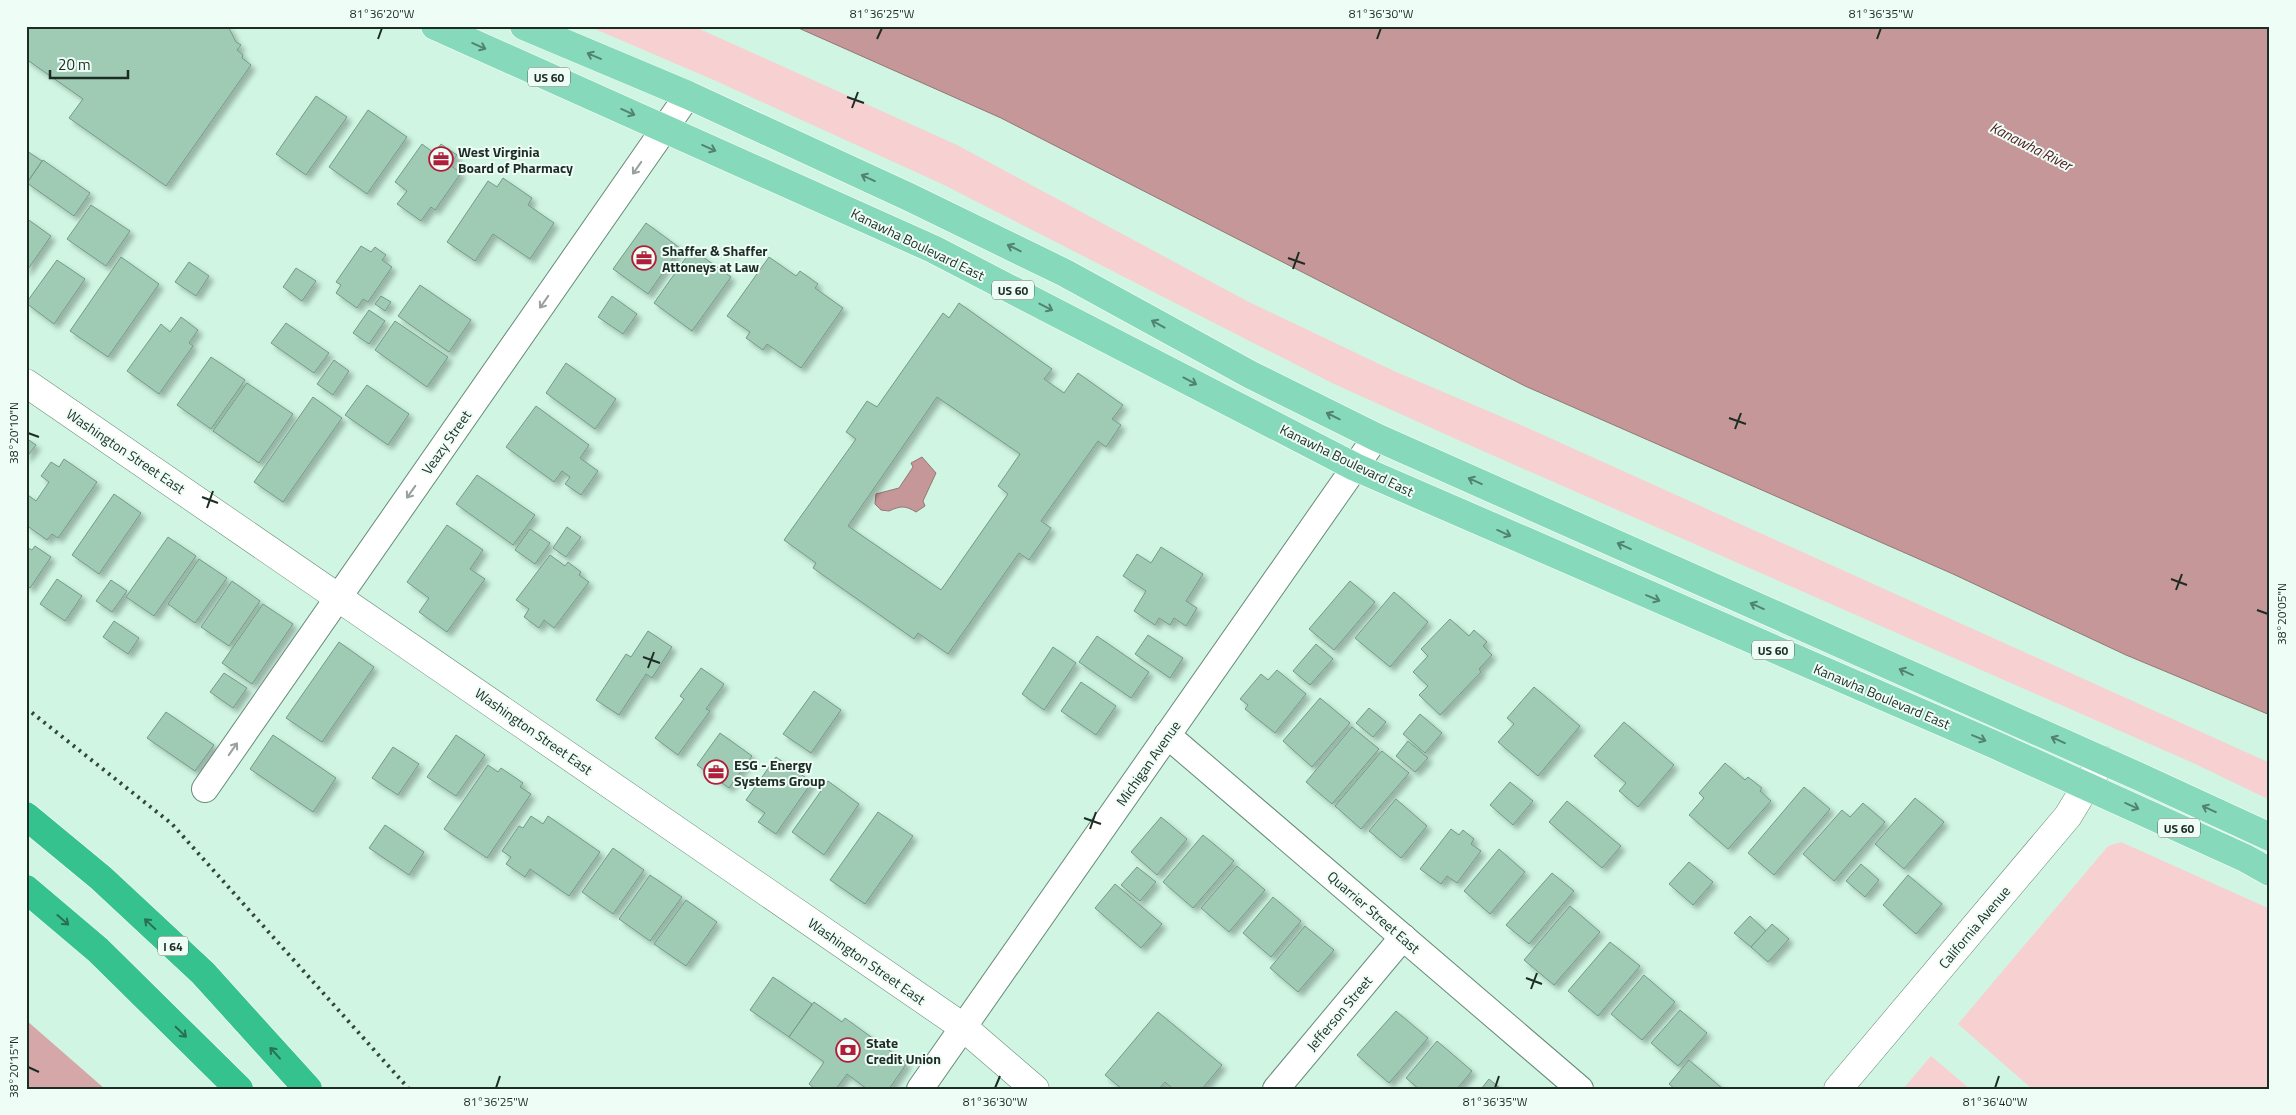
<svg xmlns="http://www.w3.org/2000/svg" width="2296" height="1115" viewBox="0 0 2296 1115" font-family="'Titillium Web',sans-serif">
	<defs>
		<filter id="shadow"><feDropShadow dx="4.5" dy="4.5" stdDeviation="2.5" flood-color="#0004"/></filter>
	</defs>
	<rect width="100%" height="100%" fill="#d0f6e3"/>
	<g fill="#f7d0d1">
		<path d="M 588,26 L 693,26 L 957,145 L 1247,301 L 1394,371 L 1521,425 L 2270,763 L 2270,800 L 2193,763 L 1458,440 L 1332,383 L 942,184 L 716,81 Z"/>
		<path d="M 2121,842 L 2270,909 L 2270,1089 L 2032,1089 L 1958,1024 L 2108,846 Z"/>
		<path d="M 1931,1056 L 1970,1089 L 1903,1089 Z"/>
	</g>
	<path fill="#d6a7a8" d="M 26,1020 L 105,1089 L 26,1089 Z"/>
	<g fill="#c69798" stroke="#937776">
		<path d="M 794,26 L 2270,26 L 2270,715 L 2126,655 L 1953,574 L 1525,386 L 1001,118 Z"/>
		<path d="M 922,457 L 936,473 L 923,501 L 925,506 L 916,512 C 905,505 900,506 889,511 L 881,510 L 875,504 L 876,494 L 899,488 L 913,467 L 911,463 Z"/>
	</g>
	<g fill="#9fcbb5" stroke="#759987" fill-rule="evenodd" filter="url(#shadow)">
		<path d="M 26,26 L 228,26 L 236,42 L 241,45 L 237,50 L 243,55 L 242,58 L 251,65 L 166,186 L 69,118 L 83,99 L 26,59 Z"/>
		<path d="M 316,96 L 347,117 L 306,175 L 276,154 Z"/>
		<path d="M 368,110 L 407,137 L 367,194 L 329,167 Z"/>
		<path d="M 422,144 L 434,153 L 441,144 L 457,155 L 450,165 L 461,173 L 435,210 L 431,207 L 421,221 L 397,204 L 407,191 L 395,182 Z"/>
		<path d="M 27,151 L 42,161 L 27,183 L 26,152 Z"/>
		<path d="M 43,160 L 90,193 L 74,216 L 27,183 Z"/>
		<path d="M 503,178 L 532,198 L 528,205 L 554,223 L 530,259 L 493,234 L 475,261 L 447,242 L 488,181 L 497,187 Z"/>
		<path d="M 91,205 L 130,231 L 106,266 L 67,239 Z"/>
		<path d="M 26,218 L 51,236 L 26,272 Z"/>
		<path d="M 646,223 L 680,248 L 648,294 L 613,269 Z"/>
		<path d="M 361,246 L 371,252 L 375,247 L 386,255 L 382,260 L 392,267 L 368,302 L 363,299 L 357,308 L 336,293 L 341,285 L 336,282 Z"/>
		<path d="M 692,249 L 731,277 L 692,331 L 654,303 Z"/>
		<path d="M 121,257 L 159,284 L 108,357 L 70,331 Z"/>
		<path d="M 769,257 L 796,276 L 800,271 L 818,284 L 815,288 L 843,308 L 801,368 L 767,344 L 763,350 L 746,338 L 750,332 L 727,316 Z"/>
		<path d="M 57,260 L 85,279 L 54,324 L 26,303 Z"/>
		<path d="M 189,262 L 209,276 L 196,296 L 175,282 Z"/>
		<path d="M 296,268 L 316,281 L 302,301 L 283,287 Z"/>
		<path d="M 420,285 L 471,320 L 449,352 L 398,316 Z"/>
		<path d="M 381,296 L 391,302 L 385,311 L 375,304 Z"/>
		<path d="M 612,296 L 637,314 L 623,334 L 598,317 Z"/>
		<path d="M 959,303 L 1052,369 L 1044,379 L 1064,393 L 1078,373 L 1123,405 L 1112,419 L 1121,425 L 1106,447 L 1098,441 L 1041,521 L 1051,528 L 1029,560 L 1019,553 L 948,654 L 918,633 L 914,639 L 813,568 L 816,563 L 784,540 L 856,439 L 846,432 L 867,401 L 877,407 L 943,313 L 949,318 ZM 937,397 L 1020,454 L 998,486 L 1008,494 L 941,590 L 848,526 Z"/>
		<path d="M 369,310 L 385,321 L 369,344 L 353,333 Z"/>
		<path d="M 181,317 L 198,330 L 189,343 L 193,346 L 159,394 L 127,371 L 161,324 L 170,332 Z"/>
		<path d="M 395,321 L 448,357 L 427,387 L 375,350 Z"/>
		<path d="M 286,323 L 329,353 L 314,373 L 271,343 Z"/>
		<path d="M 211,357 L 245,380 L 211,429 L 177,405 Z"/>
		<path d="M 334,360 L 349,371 L 333,395 L 317,384 Z"/>
		<path d="M 566,363 L 616,399 L 595,429 L 546,393 Z"/>
		<path d="M 247,383 L 293,414 L 259,463 L 213,431 Z"/>
		<path d="M 367,385 L 409,414 L 388,445 L 345,415 Z"/>
		<path d="M 313,397 L 342,418 L 283,502 L 254,482 Z"/>
		<path d="M 536,406 L 589,445 L 580,458 L 598,471 L 581,495 L 565,484 L 570,477 L 562,471 L 554,482 L 506,447 Z"/>
		<path d="M 26,438 L 36,445 L 26,458 Z"/>
		<path d="M 64,459 L 97,482 L 58,538 L 52,534 L 47,540 L 26,525 L 26,497 L 28,495 L 36,501 L 49,482 L 41,476 L 51,462 L 59,467 Z"/>
		<path d="M 477,475 L 535,515 L 513,545 L 456,504 Z"/>
		<path d="M 114,494 L 141,513 L 99,574 L 72,555 Z"/>
		<path d="M 447,525 L 483,550 L 470,569 L 485,579 L 447,632 L 419,612 L 429,598 L 407,582 Z"/>
		<path d="M 567,527 L 581,537 L 566,557 L 553,548 Z"/>
		<path d="M 530,529 L 550,543 L 535,564 L 515,550 Z"/>
		<path d="M 168,537 L 196,556 L 154,616 L 126,597 Z"/>
		<path d="M 35,546 L 51,557 L 30,588 L 26,585 L 26,547 L 32,550 Z"/>
		<path d="M 1161,547 L 1203,574 L 1186,601 L 1197,608 L 1186,626 L 1174,618 L 1170,625 L 1159,618 L 1155,625 L 1134,611 L 1146,591 L 1123,576 L 1137,554 L 1151,563 Z"/>
		<path d="M 550,555 L 565,566 L 568,562 L 581,572 L 579,575 L 589,582 L 554,628 L 544,620 L 539,628 L 524,617 L 529,609 L 516,600 Z"/>
		<path d="M 199,559 L 227,578 L 195,623 L 168,604 Z"/>
		<path d="M 57,579 L 82,596 L 65,621 L 40,604 Z"/>
		<path d="M 111,580 L 127,591 L 112,612 L 96,601 Z"/>
		<path d="M 232,581 L 260,601 L 229,646 L 201,627 Z"/>
		<path d="M 1350,581 L 1375,602 L 1334,650 L 1309,629 Z"/>
		<path d="M 1394,592 L 1428,622 L 1390,667 L 1355,638 Z"/>
		<path d="M 263,604 L 293,624 L 252,684 L 222,663 Z"/>
		<path d="M 1450,619 L 1469,636 L 1474,630 L 1487,642 L 1483,646 L 1492,655 L 1479,669 L 1481,672 L 1440,715 L 1419,695 L 1428,686 L 1413,672 L 1428,656 L 1421,649 Z"/>
		<path d="M 114,621 L 139,638 L 128,654 L 103,637 Z"/>
		<path d="M 648,631 L 672,647 L 652,678 L 646,674 L 619,715 L 596,700 L 626,654 L 631,657 Z"/>
		<path d="M 1148,635 L 1183,658 L 1170,678 L 1135,654 Z"/>
		<path d="M 1097,636 L 1149,672 L 1131,698 L 1079,662 Z"/>
		<path d="M 339,642 L 374,667 L 322,742 L 286,718 Z"/>
		<path d="M 1316,644 L 1333,659 L 1310,685 L 1293,671 Z"/>
		<path d="M 1053,647 L 1076,663 L 1044,710 L 1022,694 Z"/>
		<path d="M 701,668 L 724,684 L 706,709 L 710,711 L 678,755 L 655,738 L 684,699 L 680,696 Z"/>
		<path d="M 1277,670 L 1306,694 L 1275,733 L 1245,709 L 1248,705 L 1240,699 L 1261,674 L 1268,680 Z"/>
		<path d="M 224,673 L 247,688 L 233,708 L 210,692 Z"/>
		<path d="M 1081,682 L 1116,706 L 1096,735 L 1061,711 Z"/>
		<path d="M 1534,687 L 1580,726 L 1538,776 L 1498,742 L 1514,724 L 1507,718 Z"/>
		<path d="M 814,691 L 841,710 L 811,753 L 783,734 Z"/>
		<path d="M 1320,698 L 1350,723 L 1312,767 L 1283,741 Z"/>
		<path d="M 1369,708 L 1386,722 L 1373,737 L 1356,723 Z"/>
		<path d="M 166,712 L 214,745 L 195,771 L 147,738 Z"/>
		<path d="M 1420,714 L 1442,733 L 1425,753 L 1403,734 Z"/>
		<path d="M 1624,722 L 1674,765 L 1638,807 L 1619,791 L 1626,783 L 1594,756 Z"/>
		<path d="M 1352,727 L 1379,749 L 1332,804 L 1306,782 Z"/>
		<path d="M 720,733 L 752,756 L 729,788 L 697,765 Z"/>
		<path d="M 273,735 L 336,778 L 313,812 L 250,769 Z"/>
		<path d="M 456,735 L 485,755 L 456,796 L 427,777 Z"/>
		<path d="M 1408,741 L 1428,758 L 1415,772 L 1396,756 Z"/>
		<path d="M 393,747 L 419,764 L 398,795 L 372,778 Z"/>
		<path d="M 1382,751 L 1409,773 L 1361,829 L 1335,806 Z"/>
		<path d="M 776,757 L 812,782 L 776,834 L 758,822 L 765,813 L 746,800 Z"/>
		<path d="M 1725,763 L 1745,780 L 1748,777 L 1762,788 L 1760,791 L 1771,801 L 1728,849 L 1689,815 L 1704,798 L 1699,793 Z"/>
		<path d="M 488,765 L 498,772 L 501,768 L 523,783 L 520,787 L 531,794 L 487,858 L 444,829 Z"/>
		<path d="M 828,781 L 859,804 L 824,855 L 792,832 Z"/>
		<path d="M 1510,782 L 1533,801 L 1513,825 L 1490,805 Z"/>
		<path d="M 1804,787 L 1830,809 L 1774,875 L 1748,853 Z"/>
		<path d="M 1915,798 L 1944,822 L 1904,869 L 1875,844 Z"/>
		<path d="M 1396,799 L 1427,826 L 1401,858 L 1369,831 Z"/>
		<path d="M 1567,801 L 1621,846 L 1602,868 L 1549,822 Z"/>
		<path d="M 1863,803 L 1885,822 L 1834,881 L 1803,854 L 1842,810 L 1850,817 Z"/>
		<path d="M 878,812 L 913,836 L 865,904 L 830,880 Z"/>
		<path d="M 531,816 L 543,824 L 548,816 L 600,852 L 569,896 L 530,869 L 525,877 L 506,864 L 511,857 L 502,851 L 519,826 L 523,828 Z"/>
		<path d="M 1161,817 L 1187,839 L 1157,875 L 1131,852 Z"/>
		<path d="M 385,825 L 424,852 L 409,875 L 369,848 Z"/>
		<path d="M 1451,829 L 1459,835 L 1463,830 L 1474,839 L 1471,844 L 1481,851 L 1457,883 L 1447,876 L 1441,884 L 1420,869 Z"/>
		<path d="M 1203,835 L 1234,861 L 1193,908 L 1163,882 Z"/>
		<path d="M 613,848 L 644,870 L 613,914 L 582,892 Z"/>
		<path d="M 1499,849 L 1525,872 L 1490,914 L 1464,891 Z"/>
		<path d="M 1689,862 L 1713,882 L 1693,905 L 1669,884 Z"/>
		<path d="M 1861,864 L 1879,880 L 1865,897 L 1846,881 Z"/>
		<path d="M 1237,866 L 1265,890 L 1229,932 L 1201,908 Z"/>
		<path d="M 1137,867 L 1156,882 L 1140,901 L 1121,885 Z"/>
		<path d="M 1552,873 L 1574,891 L 1529,944 L 1506,925 Z"/>
		<path d="M 650,875 L 682,897 L 650,941 L 619,919 Z"/>
		<path d="M 1908,875 L 1942,904 L 1916,934 L 1883,905 Z"/>
		<path d="M 1115,884 L 1162,924 L 1141,948 L 1095,908 Z"/>
		<path d="M 1273,897 L 1301,921 L 1271,957 L 1243,933 Z"/>
		<path d="M 686,900 L 717,922 L 686,966 L 654,944 Z"/>
		<path d="M 1570,906 L 1600,932 L 1554,985 L 1524,960 Z"/>
		<path d="M 1750,916 L 1766,931 L 1751,947 L 1734,933 Z"/>
		<path d="M 1772,924 L 1789,939 L 1768,962 L 1751,947 Z"/>
		<path d="M 1305,926 L 1334,950 L 1298,992 L 1270,968 Z"/>
		<path d="M 1610,942 L 1640,966 L 1598,1016 L 1568,991 Z"/>
		<path d="M 1644,975 L 1675,1002 L 1642,1040 L 1611,1014 Z"/>
		<path d="M 773,977 L 812,1004 L 789,1037 L 750,1010 Z"/>
		<path d="M 814,1002 L 842,1022 L 845,1018 L 907,1063 L 889,1089 L 867,1089 L 847,1074 L 836,1089 L 815,1089 L 809,1084 L 824,1062 L 789,1037 Z"/>
		<path d="M 1680,1010 L 1707,1033 L 1678,1066 L 1651,1043 Z"/>
		<path d="M 1396,1011 L 1428,1038 L 1389,1083 L 1357,1055 Z"/>
		<path d="M 1158,1012 L 1222,1065 L 1202,1089 L 1173,1089 L 1165,1082 L 1159,1089 L 1122,1089 L 1105,1075 Z"/>
		<path d="M 1437,1041 L 1472,1071 L 1457,1089 L 1419,1089 L 1406,1078 Z"/>
		<path d="M 1689,1060 L 1723,1089 L 1675,1089 L 1669,1084 Z"/>
		<path d="M 1489,1079 L 1501,1089 L 1481,1089 Z"/>
	</g>
	<g fill="none" stroke-linecap="round" stroke-linejoin="round">
		<g stroke="#688b7a" stroke-width="28">
			<g id="street">
				<path d="M 1167,735 L 1580,1089"/>
				<path d="M 205,789 L 688,95"/>
				<path d="M 920,1089 L 1376,437"/>
				<path d="M 1276,1089 L 1403,937"/>
			</g>
		</g>
		<g stroke="#688b7a" stroke-width="29">
			<g id="secondary">
				<path d="M 26,383 L 963,1027 L 1035,1089"/>
				<path d="M 1838,1089 L 2068,816 L 2102,760"/>
			</g>
		</g>
		<g stroke="#fff" stroke-width="29">
			<g id="primary">
				<path d="M 435,26 L 933,249 L 1355,467 L 1993,744 L 2245,858 L 2270,872"/>
				<path d="M 524,26 L 688,95 L 909,197 L 1065,273 L 1251,375 L 1376,437 L 2140,777 L 2270,837"/>
			</g>
		</g>
		<g stroke="#fff" stroke-width="29">
			<g id="highway">
				<path d="M 26,816 L 101,878 L 203,973 L 308,1089"/>
				<path d="M 26,889 L 98,950 L 239,1089"/>
			</g>
		</g>
		<use href="#street" stroke="#fff" stroke-width="26"/>
		<use href="#secondary" stroke="#fff" stroke-width="28"/>
		<use href="#primary" stroke="#86dabb" stroke-width="28"/>
		<use href="#highway" stroke="#36c28e" stroke-width="28"/>
		<path stroke="#33453c" stroke-width="4" stroke-dasharray="2.5 5" stroke-linecap="butt" d="M 26,708 L 172,824 L 409,1089"/>
	</g>
	<defs><path id="oneway-shaft" d="M-6 0H5M1.5-3L5.5 0L1.5 3" fill="none" stroke-width="1.6" stroke-linecap="round" stroke-linejoin="round" transform="scale(1.25)"/></defs>
	<g stroke="#528370">
		<use href="#oneway-shaft" transform="translate(479 46) rotate(24)"/>
		<use href="#oneway-shaft" transform="translate(594 56) rotate(-157)"/>
		<use href="#oneway-shaft" transform="translate(628 112) rotate(24)"/>
		<use href="#oneway-shaft" transform="translate(709 148) rotate(24)"/>
		<use href="#oneway-shaft" transform="translate(868 178) rotate(-155)"/>
		<use href="#oneway-shaft" transform="translate(1014 248) rotate(-154)"/>
		<use href="#oneway-shaft" transform="translate(1046 307) rotate(27)"/>
		<use href="#oneway-shaft" transform="translate(1158 324) rotate(-151)"/>
		<use href="#oneway-shaft" transform="translate(1190 381) rotate(28)"/>
		<use href="#oneway-shaft" transform="translate(1333 416) rotate(-154)"/>
		<use href="#oneway-shaft" transform="translate(1475 481) rotate(-156)"/>
		<use href="#oneway-shaft" transform="translate(1504 533) rotate(24)"/>
		<use href="#oneway-shaft" transform="translate(1624 546) rotate(-156)"/>
		<use href="#oneway-shaft" transform="translate(1653 598) rotate(23)"/>
		<use href="#oneway-shaft" transform="translate(1757 606) rotate(-156)"/>
		<use href="#oneway-shaft" transform="translate(1906 672) rotate(-156)"/>
		<use href="#oneway-shaft" transform="translate(1979 738) rotate(23)"/>
		<use href="#oneway-shaft" transform="translate(2058 740) rotate(-156)"/>
		<use href="#oneway-shaft" transform="translate(2132 806) rotate(24)"/>
		<use href="#oneway-shaft" transform="translate(2209 809) rotate(-155)"/>
	</g>
	<g stroke="#99a09d">
		<use href="#oneway-shaft" transform="translate(637 168) rotate(125)"/>
		<use href="#oneway-shaft" transform="translate(544 302) rotate(125)"/>
		<use href="#oneway-shaft" transform="translate(411 492) rotate(125)"/>
		<use href="#oneway-shaft" transform="translate(233 749) rotate(-55)"/>
	</g>
	<g stroke="#287054">
		<use href="#oneway-shaft" transform="translate(63 920) rotate(41)"/>
		<use href="#oneway-shaft" transform="translate(150 924) rotate(-137)"/>
		<use href="#oneway-shaft" transform="translate(181 1032) rotate(44)"/>
		<use href="#oneway-shaft" transform="translate(275 1053) rotate(-132)"/>
	</g>
	<path fill="none" stroke="#1d2c25" stroke-width="2" d="M 378,39 L 382,28M 877,39 L 882,28M 1377,39 L 1381,28M 1877,39 L 1881,28M 847,97 L 864,103M 852,108 L 858,92M 1288,258 L 1305,264M 1293,269 L 1299,252M 1729,418 L 1746,424M 1735,429 L 1741,413M 28,433 L 39,437M 202,497 L 218,503M 207,508 L 213,491M 2171,579 L 2187,585M 2176,590 L 2182,574M 2257,610 L 2268,614M 643,657 L 660,663M 648,668 L 654,652M 1084,818 L 1101,824M 1090,829 L 1096,812M 1526,978 L 1542,984M 1531,989 L 1537,973M 28,1067 L 39,1072M 496,1088 L 500,1076M 995,1088 L 1000,1076M 1495,1088 L 1499,1076M 1995,1088 L 1999,1076"/>
	<defs>
		<g id="office-ring" transform="scale(1.25)"><circle r="9.5" fill="#eefdf5" stroke="#b11e3a" stroke-width="1.5"/><path d="M-6-3h4V-5.5h4V-3h4V5H-6ZM-1-4.5V-3h2v-1.5ZM-6 0V1H6V0Z" fill="#b11e3a"/></g>
		<g id="bank-ring" transform="scale(1.25)"><circle r="9.5" fill="#eefdf5" stroke="#b11e3a" stroke-width="1.5"/><path d="M-6-4H6V4H-6ZM0-2.3a2.3 2.3 0 1 0 0 4.6a2.3 2.3 0 1 0 0-4.6Z" fill="#b11e3a"/></g>
	</defs>
	<g fill-rule="evenodd">
		<use href="#office-ring" x="441" y="159"/>
		<use href="#office-ring" x="644" y="258"/>
		<use href="#office-ring" x="716" y="772"/>
		<use href="#bank-ring" x="848" y="1050"/>
	</g>
	<g text-anchor="middle" dominant-baseline="central" stroke-width="4" stroke-linejoin="round" paint-order="stroke">
		<g fill="#eefdf5" stroke="#5c6b63" stroke-width="1">
			<rect x="528" y="67.5" width="42" height="19" rx="4"/>
			<rect x="992" y="280.5" width="42" height="19" rx="4"/>
			<rect x="1752" y="640.5" width="42" height="19" rx="4"/>
			<rect x="2158" y="818.5" width="42" height="19" rx="4"/>
			<rect x="158" y="936.5" width="30" height="19" rx="4"/>
		</g>
		<g font-size="12" font-weight="bold" fill="#1d2c25">
			<text x="549" y="77">US 60</text>
			<text x="1013" y="290">US 60</text>
			<text x="1773" y="650">US 60</text>
			<text x="2179" y="828">US 60</text>
			<text x="173" y="946">I 64</text>
		</g>
		<g font-size="14" font-weight="bold" fill="#1d2c25" stroke="#eefdf5" text-anchor="start">
			<text x="458" y="151">West Virginia<tspan x="458" dy="16">Board of Pharmacy</tspan></text>
			<text x="662" y="250">Shaffer &amp; Shaffer<tspan x="662" dy="16">Attoneys at Law</tspan></text>
			<text x="734" y="764">ESG - Energy<tspan x="734" dy="16">Systems Group</tspan></text>
			<text x="866" y="1042">State<tspan x="866" dy="16">Credit Union</tspan></text>
		</g>
		<g font-size="14" fill="#1d2c25" stroke="#eefdf5">
			<text transform="translate(918 244) rotate(26)">Kanawha Boulevard East</text>
			<text transform="translate(446 442) rotate(-55)">Veazy Street</text>
			<text transform="translate(126 451) rotate(34)">Washington Street East</text>
			<text transform="translate(1347 460) rotate(26)">Kanawha Boulevard East</text>
			<text transform="translate(1882 696) rotate(23)">Kanawha Boulevard East</text>
			<text transform="translate(534 731) rotate(35)">Washington Street East</text>
			<text transform="translate(1148 763) rotate(-55)">Michigan Avenue</text>
			<text transform="translate(1374 912) rotate(41)">Quarrier Street East</text>
			<text transform="translate(1974 927) rotate(-50)">California Avenue</text>
			<text transform="translate(867 961) rotate(35)">Washington Street East</text>
			<text transform="translate(1339 1013) rotate(-50)">Jefferson Street</text>
		</g>
		<g font-size="15" font-style="italic" fill="#51171e" stroke="#eefdf5">
			<text transform="translate(2031 146) rotate(27)">Kanawha River</text>
		</g>
	</g>
	<rect width="2296" height="1115" fill="none" stroke="#eefdf5" stroke-width="55"/>
	<path d="M50 70v8h78v-8" fill="none" stroke="#1d2c25" stroke-width="2.5"/>
	<text x="58" y="70" font-size="15" fill="#1d2c25" stroke="#eefdf5" stroke-width="4" paint-order="stroke">20 m</text>
	<rect x="28" y="28" width="2240" height="1060" fill="none" stroke="#1d2c25" stroke-width="2"/>
	<g font-size="12" text-anchor="middle" fill="#1d2c25">
		<text x="382" y="18">81°36'20"W</text>
		<text x="882" y="18">81°36'25"W</text>
		<text x="1381" y="18">81°36'30"W</text>
		<text x="1881" y="18">81°36'35"W</text>
		<text transform="translate(14 433) rotate(-90)" y="4">38°20'10"N</text>
		<text transform="translate(2282 614) rotate(-90)" y="4">38°20'05"N</text>
		<text transform="translate(14 1067) rotate(-90)" y="4">38°20'15"N</text>
		<text x="496" y="1106">81°36'25"W</text>
		<text x="995" y="1106">81°36'30"W</text>
		<text x="1495" y="1106">81°36'35"W</text>
		<text x="1995" y="1106">81°36'40"W</text>
	</g>
</svg>
